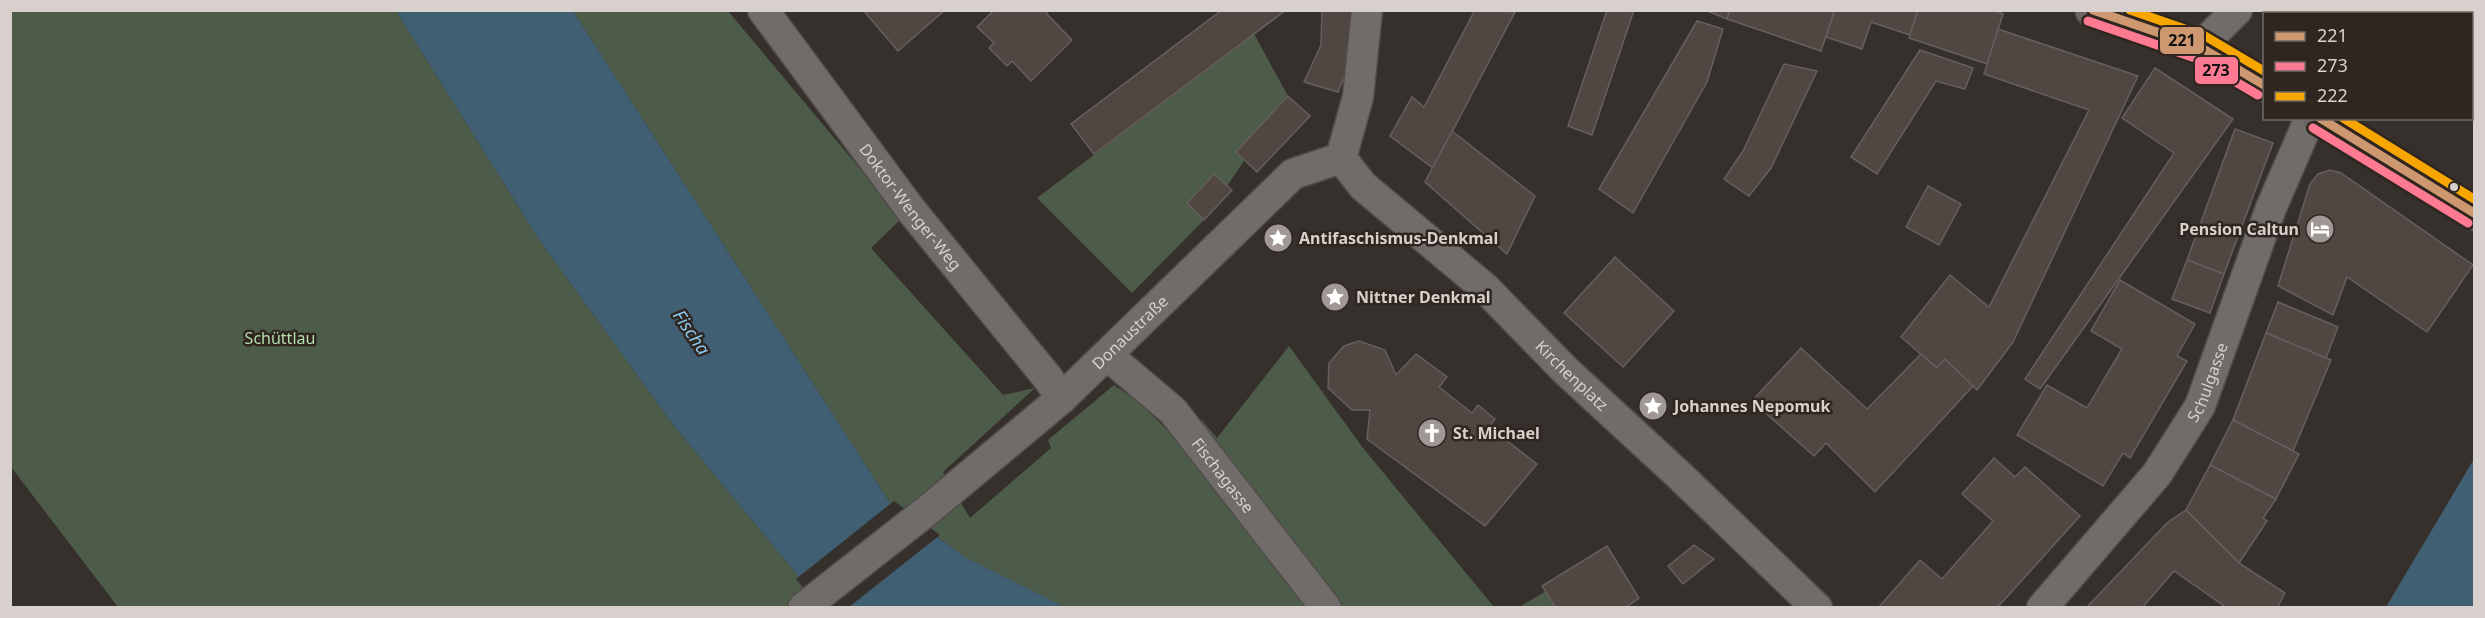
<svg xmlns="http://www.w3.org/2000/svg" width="2485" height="618" viewBox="0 0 2485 618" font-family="'Noto Sans',sans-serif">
	<rect width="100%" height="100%" fill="#36302d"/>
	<g fill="#4d5b49">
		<path d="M 11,11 L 396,11 L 540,241 L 674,426 L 824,607 L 118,607 L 11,467 Z"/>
		<path d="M 573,11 L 728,11 L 861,170 L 899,221 L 871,248 L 1003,395 L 1035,388 L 943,472 L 970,518 L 1051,448 L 1048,440 L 1114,385 L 1139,402 L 1175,438 L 1202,420 L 1217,438 L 1289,346 L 1363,448 L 1494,607 L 1065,607 L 965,557 L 890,503 Z"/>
		<path d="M 1254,34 L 1288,96 L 1204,220 L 1132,293 L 1037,198 Z"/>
		<path d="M 1546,591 L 1555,607 L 1518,608 Z"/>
	</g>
	<g fill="#405f72">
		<path d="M 396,11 L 573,11 L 890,503 L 965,557 L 1065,607 L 824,607 L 674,426 L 540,241 Z"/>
		<path d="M 2474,459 L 2474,607 L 2386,607 Z"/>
	</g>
	<path fill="#36302d" d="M 894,501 L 940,535 L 849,607 L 820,608 L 796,579 Z"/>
	<g fill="#504742" stroke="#655f5d" stroke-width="1.5">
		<path d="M 863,10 L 945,10 L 898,51 Z"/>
		<path d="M 994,10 L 1049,10 L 1046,13 L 1072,40 L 1031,81 L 1012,61 L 1007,66 L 989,48 L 994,43 L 977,27 Z"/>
		<path d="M 1222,10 L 1286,10 L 1094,154 L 1071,124 Z"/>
		<path d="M 1322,10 L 1354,10 L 1353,54 L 1338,92 L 1304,82 L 1321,45 Z"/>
		<path d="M 1475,10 L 1515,12 L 1433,168 L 1390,136 L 1412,97 L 1424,107 Z"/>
		<path d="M 1607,10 L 1634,10 L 1592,135 L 1568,126 Z"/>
		<path d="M 1705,10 L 1730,10 L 1727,19 Z"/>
		<path d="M 1730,10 L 1835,10 L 1821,51 L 1727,19 Z"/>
		<path d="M 1835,10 L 1918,10 L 1910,35 L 1871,22 L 1862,49 L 1826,37 Z"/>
		<path d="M 1918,10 L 1993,10 L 2003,14 L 1987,64 L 1909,38 Z"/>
		<path d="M 2376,10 L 2474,10 L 2474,86 L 2472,84 L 2472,14 L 2374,14 Z"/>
		<path d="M 1697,21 L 1723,29 L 1707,82 L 1633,213 L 1599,189 Z"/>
		<path d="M 1998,29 L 2138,76 L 2013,342 L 1977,390 L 1945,359 L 1937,368 L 1901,337 L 1950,275 L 1989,307 L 2089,110 L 1984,74 Z"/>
		<path d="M 1920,50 L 1973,68 L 1965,89 L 1936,81 L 1877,174 L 1851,157 Z"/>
		<path d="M 1784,64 L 1817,71 L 1771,168 L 1749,196 L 1724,179 L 1743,151 Z"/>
		<path d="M 2155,68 L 2233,119 L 2040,389 L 2025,379 L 2174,153 L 2122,118 Z"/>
		<path d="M 1288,96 L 1310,116 L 1257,172 L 1236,152 Z"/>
		<path d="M 2235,129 L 2273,143 L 2224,274 L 2187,260 Z"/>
		<path d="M 1452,131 L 1535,196 L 1507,254 L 1425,182 Z"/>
		<path d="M 2330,170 L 2341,173 L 2473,265 L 2427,332 L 2347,277 L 2333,315 L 2278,286 L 2310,184 L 2318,174 Z"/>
		<path d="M 1214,174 L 1232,190 L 1204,220 L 1187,203 Z"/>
		<path d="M 1928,186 L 1961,204 L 1939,245 L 1906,227 Z"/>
		<path d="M 1615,257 L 1674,311 L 1623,367 L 1564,313 Z"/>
		<path d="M 2187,260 L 2224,274 L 2210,313 L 2172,299 Z"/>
		<path d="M 2120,280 L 2195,324 L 2177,356 L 2187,361 L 2130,458 L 2123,453 L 2103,486 L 2017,435 L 2047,385 L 2087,408 L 2122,349 L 2091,331 Z"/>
		<path d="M 2278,302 L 2338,327 L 2326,358 L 2266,333 Z"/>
		<path d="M 2266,333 L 2331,360 L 2293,451 L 2233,420 Z"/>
		<path d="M 1359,341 L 1385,350 L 1396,375 L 1416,354 L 1447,377 L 1439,387 L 1472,413 L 1478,405 L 1495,419 L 1489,427 L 1537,464 L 1485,526 L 1367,439 L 1370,410 L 1352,410 L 1328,388 L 1329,363 L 1344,346 Z"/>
		<path d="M 1801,348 L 1867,409 L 1921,354 L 1937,368 L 1945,359 L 1973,386 L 1875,492 L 1826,443 L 1814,456 L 1752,401 Z"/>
		<path d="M 2233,420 L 2299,454 L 2276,499 L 2210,465 Z"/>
		<path d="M 1994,458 L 2015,477 L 2025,467 L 2080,516 L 1997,608 L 1878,608 L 1920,560 L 1942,579 L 1993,521 L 1962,494 Z"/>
		<path d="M 2210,465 L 2276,499 L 2263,518 L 2267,521 L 2239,563 L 2186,510 Z"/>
		<path d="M 2186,510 L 2239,563 L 2285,593 L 2277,608 L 2227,608 L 2174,571 L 2142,608 L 2086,608 L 2167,523 Z"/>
		<path d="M 1694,545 L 1714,559 L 1683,584 L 1668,566 Z"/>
		<path d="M 1607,546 L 1639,598 L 1625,608 L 1556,608 L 1542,586 Z"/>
	</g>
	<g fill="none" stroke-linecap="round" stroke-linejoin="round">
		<g stroke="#524d4a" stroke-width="33">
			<g id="minor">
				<path id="s1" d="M 763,10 L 911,210 L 1047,377 L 1062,398"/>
				<path d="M 2200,47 L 2237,10"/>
				<path id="s2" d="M 1341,158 L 1363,186 L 1485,288 L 1565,370 L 1680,476 L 1817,608"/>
				<path d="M 1341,158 L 1358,97 L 1367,10"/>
				<path id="s3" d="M 1107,355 L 1173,411 L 1326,608"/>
				<path id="s4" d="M 803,608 L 928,510 L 1062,398 L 1293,174 L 1341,158"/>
				<path id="s5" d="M 2042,608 L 2157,474 L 2200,406 L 2271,208 L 2310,118"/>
			</g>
		</g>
		<g stroke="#524d4a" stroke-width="36">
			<g id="primary">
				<path d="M 2092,10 L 2200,47 L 2264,85"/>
				<path d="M 2319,118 L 2474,213"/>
			</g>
		</g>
		<use href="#minor" stroke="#706c69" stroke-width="30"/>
		<use href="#primary" stroke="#6d6566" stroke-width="33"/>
		<g stroke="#302620" stroke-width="14">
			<g id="bus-1">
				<path d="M 2093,10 L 2200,47 L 2264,85"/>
				<path d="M 2320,118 L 2474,213"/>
			</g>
		</g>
		<g stroke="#302620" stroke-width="14">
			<g id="bus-2">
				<path d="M 2088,21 L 2195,58 L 2258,95"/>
				<path d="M 2313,128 L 2468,223"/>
			</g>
		</g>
		<g stroke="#302620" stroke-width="14">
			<g id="bus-3">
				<path d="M 2130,10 L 2205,36 L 2264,71"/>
				<path d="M 2343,118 L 2474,199"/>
			</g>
		</g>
		<use href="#bus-1" stroke="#cd976f" stroke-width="9"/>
		<use href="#bus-2" stroke="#fe7a93" stroke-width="9"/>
		<use href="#bus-3" stroke="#f7a600" stroke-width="9"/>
	</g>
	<defs>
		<g id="hotel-disc" transform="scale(1.5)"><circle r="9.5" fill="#9f9894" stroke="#302620"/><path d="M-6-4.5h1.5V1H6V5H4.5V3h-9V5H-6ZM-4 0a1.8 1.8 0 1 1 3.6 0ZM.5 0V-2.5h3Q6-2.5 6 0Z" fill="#fff"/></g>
		<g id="sight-disc" transform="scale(1.5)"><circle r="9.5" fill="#9f9894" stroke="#302620"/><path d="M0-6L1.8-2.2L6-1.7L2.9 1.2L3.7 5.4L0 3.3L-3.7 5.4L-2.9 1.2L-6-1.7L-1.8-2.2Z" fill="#fff"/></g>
		<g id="church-disc" transform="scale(1.5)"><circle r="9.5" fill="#9f9894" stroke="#302620"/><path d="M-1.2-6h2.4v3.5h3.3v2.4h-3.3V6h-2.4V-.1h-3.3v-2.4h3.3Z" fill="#fff"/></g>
	</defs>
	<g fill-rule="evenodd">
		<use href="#hotel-disc" x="2320" y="229"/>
		<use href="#sight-disc" x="1278" y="238"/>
		<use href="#sight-disc" x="1335" y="297"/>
		<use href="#sight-disc" x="1653" y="406"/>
		<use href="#church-disc" x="1432" y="433"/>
	</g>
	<circle fill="#d7d0cc" stroke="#302620" stroke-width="2" cx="2454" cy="187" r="5"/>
	<g text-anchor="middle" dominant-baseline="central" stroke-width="5" stroke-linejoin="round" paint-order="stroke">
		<g font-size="16" fill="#d7d0cc" stroke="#302620">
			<text stroke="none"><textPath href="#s1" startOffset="246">Doktor-Wenger-Weg</textPath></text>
			<text stroke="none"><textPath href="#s4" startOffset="428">Donaustraße</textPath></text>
			<text stroke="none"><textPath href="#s2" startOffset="318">Kirchenplatz</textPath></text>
			<text stroke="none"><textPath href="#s5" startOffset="282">Schulgasse</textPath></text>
			<text stroke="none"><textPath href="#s3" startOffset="168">Fischagasse</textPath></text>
		</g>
		<g font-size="16" font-weight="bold" fill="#d7d0cc" stroke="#302620" text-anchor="start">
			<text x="2299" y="229" text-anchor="end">Pension Caltun</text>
			<text x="1299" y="238">Antifaschismus-Denkmal</text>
			<text x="1356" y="297">Nittner Denkmal</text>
			<text x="1674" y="406">Johannes Nepomuk</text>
			<text x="1453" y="433">St. Michael</text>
		</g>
		<g font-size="16" fill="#b4deaa" stroke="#302620">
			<text x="280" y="338">Schüttlau</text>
		</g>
		<g font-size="18" font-style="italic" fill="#8ccbf1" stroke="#302620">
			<text transform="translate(692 332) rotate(56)">Fischa</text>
		</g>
	</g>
	<g stroke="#302620" stroke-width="2">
		<rect x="2159" y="26" width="46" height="29" rx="6" fill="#cd976f"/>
		<rect x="2194" y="56" width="45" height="29" rx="6" fill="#fe7a93"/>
	</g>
	<g font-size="16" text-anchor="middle" font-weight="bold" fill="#111">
		<text x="2182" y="46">221</text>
		<text x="2216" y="76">273</text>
	</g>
	<rect width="2485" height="618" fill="none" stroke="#d7d0cc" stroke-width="24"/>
	<rect x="2263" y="12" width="210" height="108" fill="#302620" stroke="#736a65" stroke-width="1.5"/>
	<rect x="2275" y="32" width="30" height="9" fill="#cd976f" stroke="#736a65" stroke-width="1.5"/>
	<text x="2317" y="42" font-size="18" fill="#d7d0cc">221</text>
	<rect x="2275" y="62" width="30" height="9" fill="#fe7a93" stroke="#736a65" stroke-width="1.5"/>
	<text x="2317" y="72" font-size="18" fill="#d7d0cc">273</text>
	<rect x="2275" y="92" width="30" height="9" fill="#f7a600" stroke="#736a65" stroke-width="1.5"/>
	<text x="2317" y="102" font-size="18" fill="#d7d0cc">222</text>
</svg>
